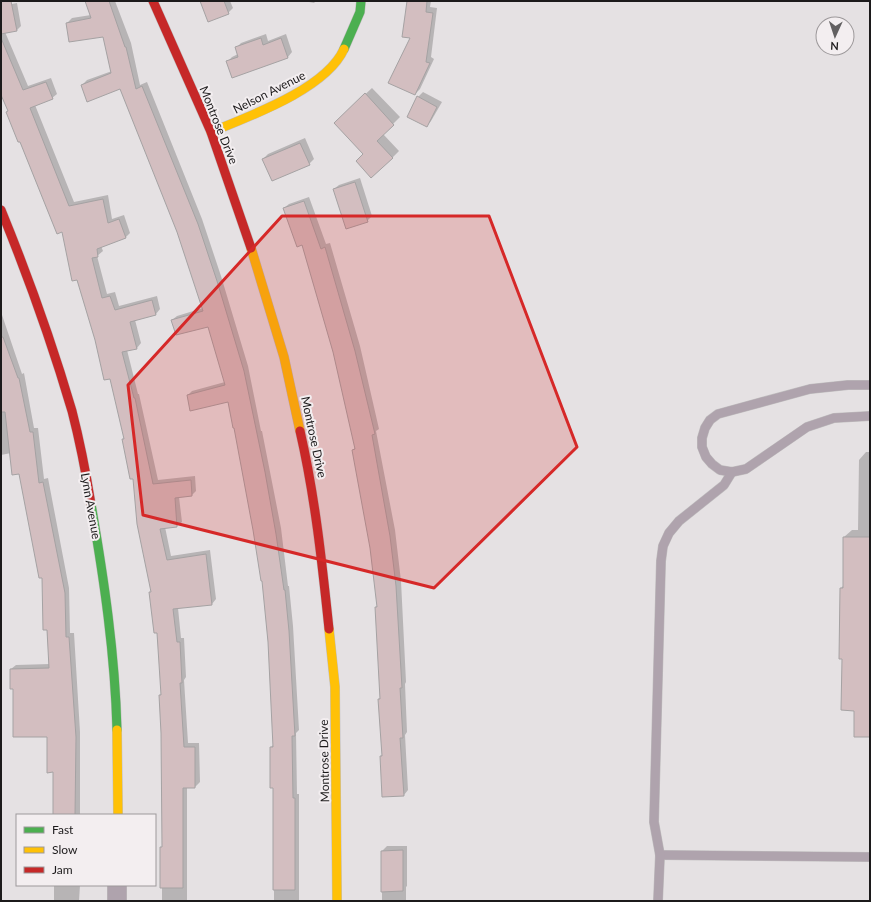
<svg xmlns="http://www.w3.org/2000/svg" width="871" height="902" viewBox="0 0 871 902" font-family="Lato,sans-serif">
	<rect width="100%" height="100%" fill="#e5e1e3"/>
	<g fill="#0003">
		<path d="M 86,1 L 115,1 L 131,43 L 140,85 L 147,82 L 202,219 L 221,276 L 248,366 L 261,431 L 262,431 L 281,528 L 288,586 L 289,586 L 293,626 L 299,730 L 296,733 L 297,794 L 299,794 L 299,901 L 274,901 L 274,787 L 271,747 L 274,744 L 269,642 L 263,580 L 246,481 L 228,401 L 188,395 L 192,391 L 225,382 L 208,325 L 172,320 L 177,316 L 203,308 L 178,231 L 120,88 L 82,85 L 87,80 L 112,71 L 104,36 L 67,23 L 72,18 L 91,15 Z"/>
		<path d="M 201,1 L 230,1 L 233,8 L 228,13 Z"/>
		<path d="M 304,1 L 316,1 L 314,3 Z"/>
		<path d="M 408,1 L 431,1 L 430,7 L 437,8 L 431,57 L 434,59 L 420,89 L 415,94 Z"/>
		<path d="M 17,3 L 21,26 L 17,30 L 5,32 L 28,86 L 51,78 L 57,94 L 52,98 L 35,105 L 74,202 L 108,195 L 112,219 L 124,215 L 130,233 L 126,237 L 101,246 L 103,251 L 97,256 L 107,294 L 115,292 L 119,306 L 157,296 L 160,309 L 156,314 L 135,320 L 141,343 L 137,348 L 127,350 L 138,394 L 139,394 L 158,480 L 195,476 L 196,491 L 192,495 L 179,497 L 182,522 L 177,526 L 165,527 L 171,556 L 210,550 L 216,599 L 212,604 L 178,608 L 181,638 L 184,638 L 186,677 L 184,680 L 188,743 L 199,743 L 200,782 L 195,787 L 187,787 L 187,901 L 162,901 L 162,733 L 160,695 L 162,693 L 158,632 L 150,593 L 152,591 L 134,477 L 123,439 L 125,438 L 111,378 L 96,339 L 63,231 L 1,92 L 1,6 Z"/>
		<path d="M 266,34 L 268,41 L 286,34 L 292,52 L 288,57 L 232,77 L 227,62 L 232,57 L 238,54 L 236,48 L 241,43 Z"/>
		<path d="M 372,88 L 400,117 L 383,134 L 399,151 L 392,158 L 364,154 L 342,116 Z"/>
		<path d="M 423,92 L 442,102 L 431,121 L 427,126 L 418,97 Z"/>
		<path d="M 305,138 L 314,159 L 309,164 L 263,159 L 268,154 Z"/>
		<path d="M 360,178 L 372,216 L 367,221 L 334,189 L 339,185 Z"/>
		<path d="M 309,197 L 326,244 L 330,243 L 360,346 L 379,429 L 376,431 L 395,530 L 401,581 L 406,682 L 405,684 L 407,732 L 405,735 L 408,790 L 404,795 L 381,756 L 383,754 L 379,699 L 381,697 L 376,607 L 378,605 L 371,548 L 353,450 L 356,447 L 334,352 L 302,244 L 284,208 L 289,204 Z"/>
		<path d="M 1,312 L 22,374 L 24,373 L 34,428 L 38,428 L 44,479 L 48,478 L 69,588 L 70,633 L 74,633 L 80,732 L 80,815 L 54,815 L 54,771 L 48,736 L 14,688 L 11,669 L 16,665 L 50,664 L 42,577 L 20,473 L 11,453 L 1,455 Z"/>
		<path d="M 866,452 L 870,452 L 870,736 L 855,710 L 843,658 L 841,588 L 844,585 L 844,537 L 852,530 L 858,530 L 859,460 Z"/>
		<path d="M 387,846 L 407,846 L 407,886 L 406,887 L 406,901 L 382,901 L 382,851 Z"/>
		<path d="M 54,885 L 80,885 L 79,901 L 54,901 Z"/>
	</g>
	<g fill="#d3bec0" stroke="#a5a2a3">
		<path d="M 1,1 L 11,1 L 17,31 L 1,34 Z"/>
		<path d="M 85,1 L 109,1 L 125,47 L 126,47 L 136,89 L 142,86 L 198,224 L 217,281 L 244,371 L 265,472 L 276,534 L 284,590 L 285,590 L 289,631 L 295,736 L 292,736 L 293,798 L 295,798 L 295,890 L 273,890 L 273,788 L 270,788 L 270,747 L 273,747 L 268,642 L 262,581 L 261,581 L 253,530 L 234,428 L 233,428 L 228,402 L 190,411 L 187,395 L 225,385 L 208,327 L 176,335 L 171,320 L 203,311 L 177,232 L 120,89 L 87,102 L 81,85 L 111,73 L 103,37 L 69,42 L 66,23 L 91,18 Z"/>
		<path d="M 200,1 L 224,1 L 229,14 L 208,22 Z"/>
		<path d="M 407,1 L 427,1 L 426,12 L 433,13 L 426,62 L 430,63 L 415,95 L 388,83 L 410,38 L 402,37 Z"/>
		<path d="M 1,38 L 23,90 L 46,82 L 53,99 L 30,108 L 69,206 L 103,199 L 108,223 L 119,219 L 126,238 L 97,249 L 98,257 L 92,258 L 102,298 L 110,296 L 115,310 L 152,300 L 156,315 L 130,322 L 137,349 L 122,352 L 134,398 L 135,398 L 153,484 L 191,480 L 192,496 L 175,498 L 177,527 L 160,529 L 167,560 L 206,554 L 212,605 L 173,609 L 177,642 L 180,642 L 182,683 L 180,683 L 184,747 L 195,747 L 195,788 L 183,788 L 183,888 L 160,888 L 160,847 L 162,847 L 161,733 L 159,695 L 161,695 L 157,633 L 154,633 L 149,592 L 151,592 L 137,524 L 133,479 L 130,479 L 122,439 L 124,439 L 110,379 L 104,380 L 95,340 L 77,280 L 72,281 L 62,232 L 57,234 L 20,142 L 18,142 L 6,112 L 8,111 L 1,95 Z"/>
		<path d="M 261,38 L 263,45 L 281,38 L 288,58 L 232,78 L 226,61 L 238,57 L 235,47 Z"/>
		<path d="M 365,93 L 394,125 L 377,141 L 393,158 L 371,178 L 356,161 L 363,154 L 334,123 Z"/>
		<path d="M 417,96 L 437,107 L 427,127 L 407,117 Z"/>
		<path d="M 300,143 L 310,165 L 272,181 L 262,159 Z"/>
		<path d="M 355,182 L 368,222 L 346,229 L 333,189 Z"/>
		<path d="M 304,201 L 321,249 L 325,247 L 355,351 L 375,434 L 372,435 L 390,536 L 396,586 L 402,688 L 400,688 L 403,738 L 400,738 L 404,796 L 382,797 L 380,756 L 382,756 L 378,699 L 380,699 L 375,607 L 377,607 L 370,548 L 352,450 L 355,449 L 333,352 L 302,245 L 297,247 L 283,208 Z"/>
		<path d="M 1,337 L 3,337 L 18,378 L 19,378 L 30,432 L 33,432 L 39,483 L 43,482 L 65,593 L 66,637 L 69,637 L 76,737 L 75,815 L 53,815 L 53,772 L 47,773 L 47,737 L 13,737 L 13,689 L 10,689 L 10,669 L 49,668 L 47,630 L 43,630 L 42,578 L 39,578 L 19,474 L 12,475 L 5,412 L 1,412 Z"/>
		<path d="M 843,537 L 870,537 L 870,737 L 854,737 L 854,711 L 841,710 L 842,659 L 839,659 L 840,588 L 843,588 Z"/>
		<path d="M 403,850 L 403,891 L 381,892 L 381,851 Z"/>
	</g>
	<g fill="none" stroke-linecap="round" stroke-linejoin="round">
		<g stroke="#c0bebf" stroke-width="10">
			<g id="lane">
				<path d="M 870,385 L 848,385 L 810,389 L 718,414 L 710,420 L 705,428 L 702,438 L 702,447 L 706,457 L 712,464 L 720,470 L 732,472 L 746,469 L 807,427 L 834,418 L 870,416"/>
				<path d="M 660,855 L 870,857"/>
				<path d="M 658,901 L 660,855 L 654,822 L 661,561 L 663,546 L 669,533 L 679,521 L 724,485 L 732,472"/>
			</g>
		</g>
		<g stroke="#c0bebf" stroke-width="20">
			<path id="street" d="M 117,901 L 117,885"/>
		</g>
		<g stroke="#c0bebf" stroke-width="10">
			<g id="fast">
				<path d="M 344,49 L 360,12 L 361,1"/>
				<path d="M 91,504 C 104,579 115,654 117,730"/>
			</g>
		</g>
		<g stroke="#c0bebf" stroke-width="10">
			<g id="slow">
				<path d="M 211,132 C 250,116 326,89 344,49"/>
				<path d="M 251,248 L 284,357 L 300,431"/>
				<path d="M 329,629 L 335,687 L 337,901"/>
				<path d="M 117,730 L 118,815"/>
			</g>
		</g>
		<g stroke="#c0bebf" stroke-width="10">
			<g id="jam">
				<path d="M 153,1 L 211,132 L 251,248"/>
				<path d="M 1,210 C 28,276 52,343 72,411 C 80,442 86,473 91,504"/>
				<path d="M 300,431 C 315,496 322,562 329,629"/>
			</g>
		</g>
		<use href="#lane" stroke="#afa3ad" stroke-width="9"/>
		<use href="#street" stroke="#afa3ad" stroke-width="19"/>
		<use href="#fast" stroke="#4caf50" stroke-width="9"/>
		<use href="#slow" stroke="#ffc107" stroke-width="9"/>
		<use href="#jam" stroke="#c62828" stroke-width="9"/>
	</g>
	<path fill="#d62828" fill-opacity="0.2" stroke="#d62828" stroke-width="3" stroke-linejoin="round" d="M 282,216 L 489,216 L 577,447 L 434,588 L 143,515 L 128,385 Z"/>
	<g text-anchor="middle" dominant-baseline="central" stroke-width="4" stroke-linejoin="round" paint-order="stroke">
		<g font-size="12" fill="#1c1a1b" stroke="#f3eef0">
			<text transform="translate(269 92) rotate(-27)">Nelson Avenue</text>
			<text transform="translate(219 125) rotate(68)">Montrose Drive</text>
			<text transform="translate(314 437) rotate(78)">Montrose Drive</text>
			<text transform="translate(91 506) rotate(80)">Lynn Avenue</text>
			<text transform="translate(324 761) rotate(-91)">Montrose Drive</text>
		</g>
	</g>
	<rect width="871" height="902" fill="none" stroke="#1c1a1b" stroke-width="4"/>
	<rect x="16" y="814" width="140" height="72" fill="#f3eef0" stroke="#9d999b"/>
	<rect x="24" y="827" width="20" height="6" fill="#4caf50" stroke="#9d999b"/>
	<text x="52" y="834" font-size="12" fill="#1c1a1b">Fast</text>
	<rect x="24" y="847" width="20" height="6" fill="#ffc107" stroke="#9d999b"/>
	<text x="52" y="854" font-size="12" fill="#1c1a1b">Slow</text>
	<rect x="24" y="867" width="20" height="6" fill="#c62828" stroke="#9d999b"/>
	<text x="52" y="874" font-size="12" fill="#1c1a1b">Jam</text>
	<g transform="translate(835 36) rotate(183)"><circle r="19" fill="#f3eef0" stroke="#9d999b"/>
	<path d="M0-3L7 15L0 10L-7 15Z" fill="#626061"/>
	<text y="-6" font-size="11" font-weight="bold" text-anchor="middle" fill="#1c1a1b">N</text>
	</g>
</svg>
